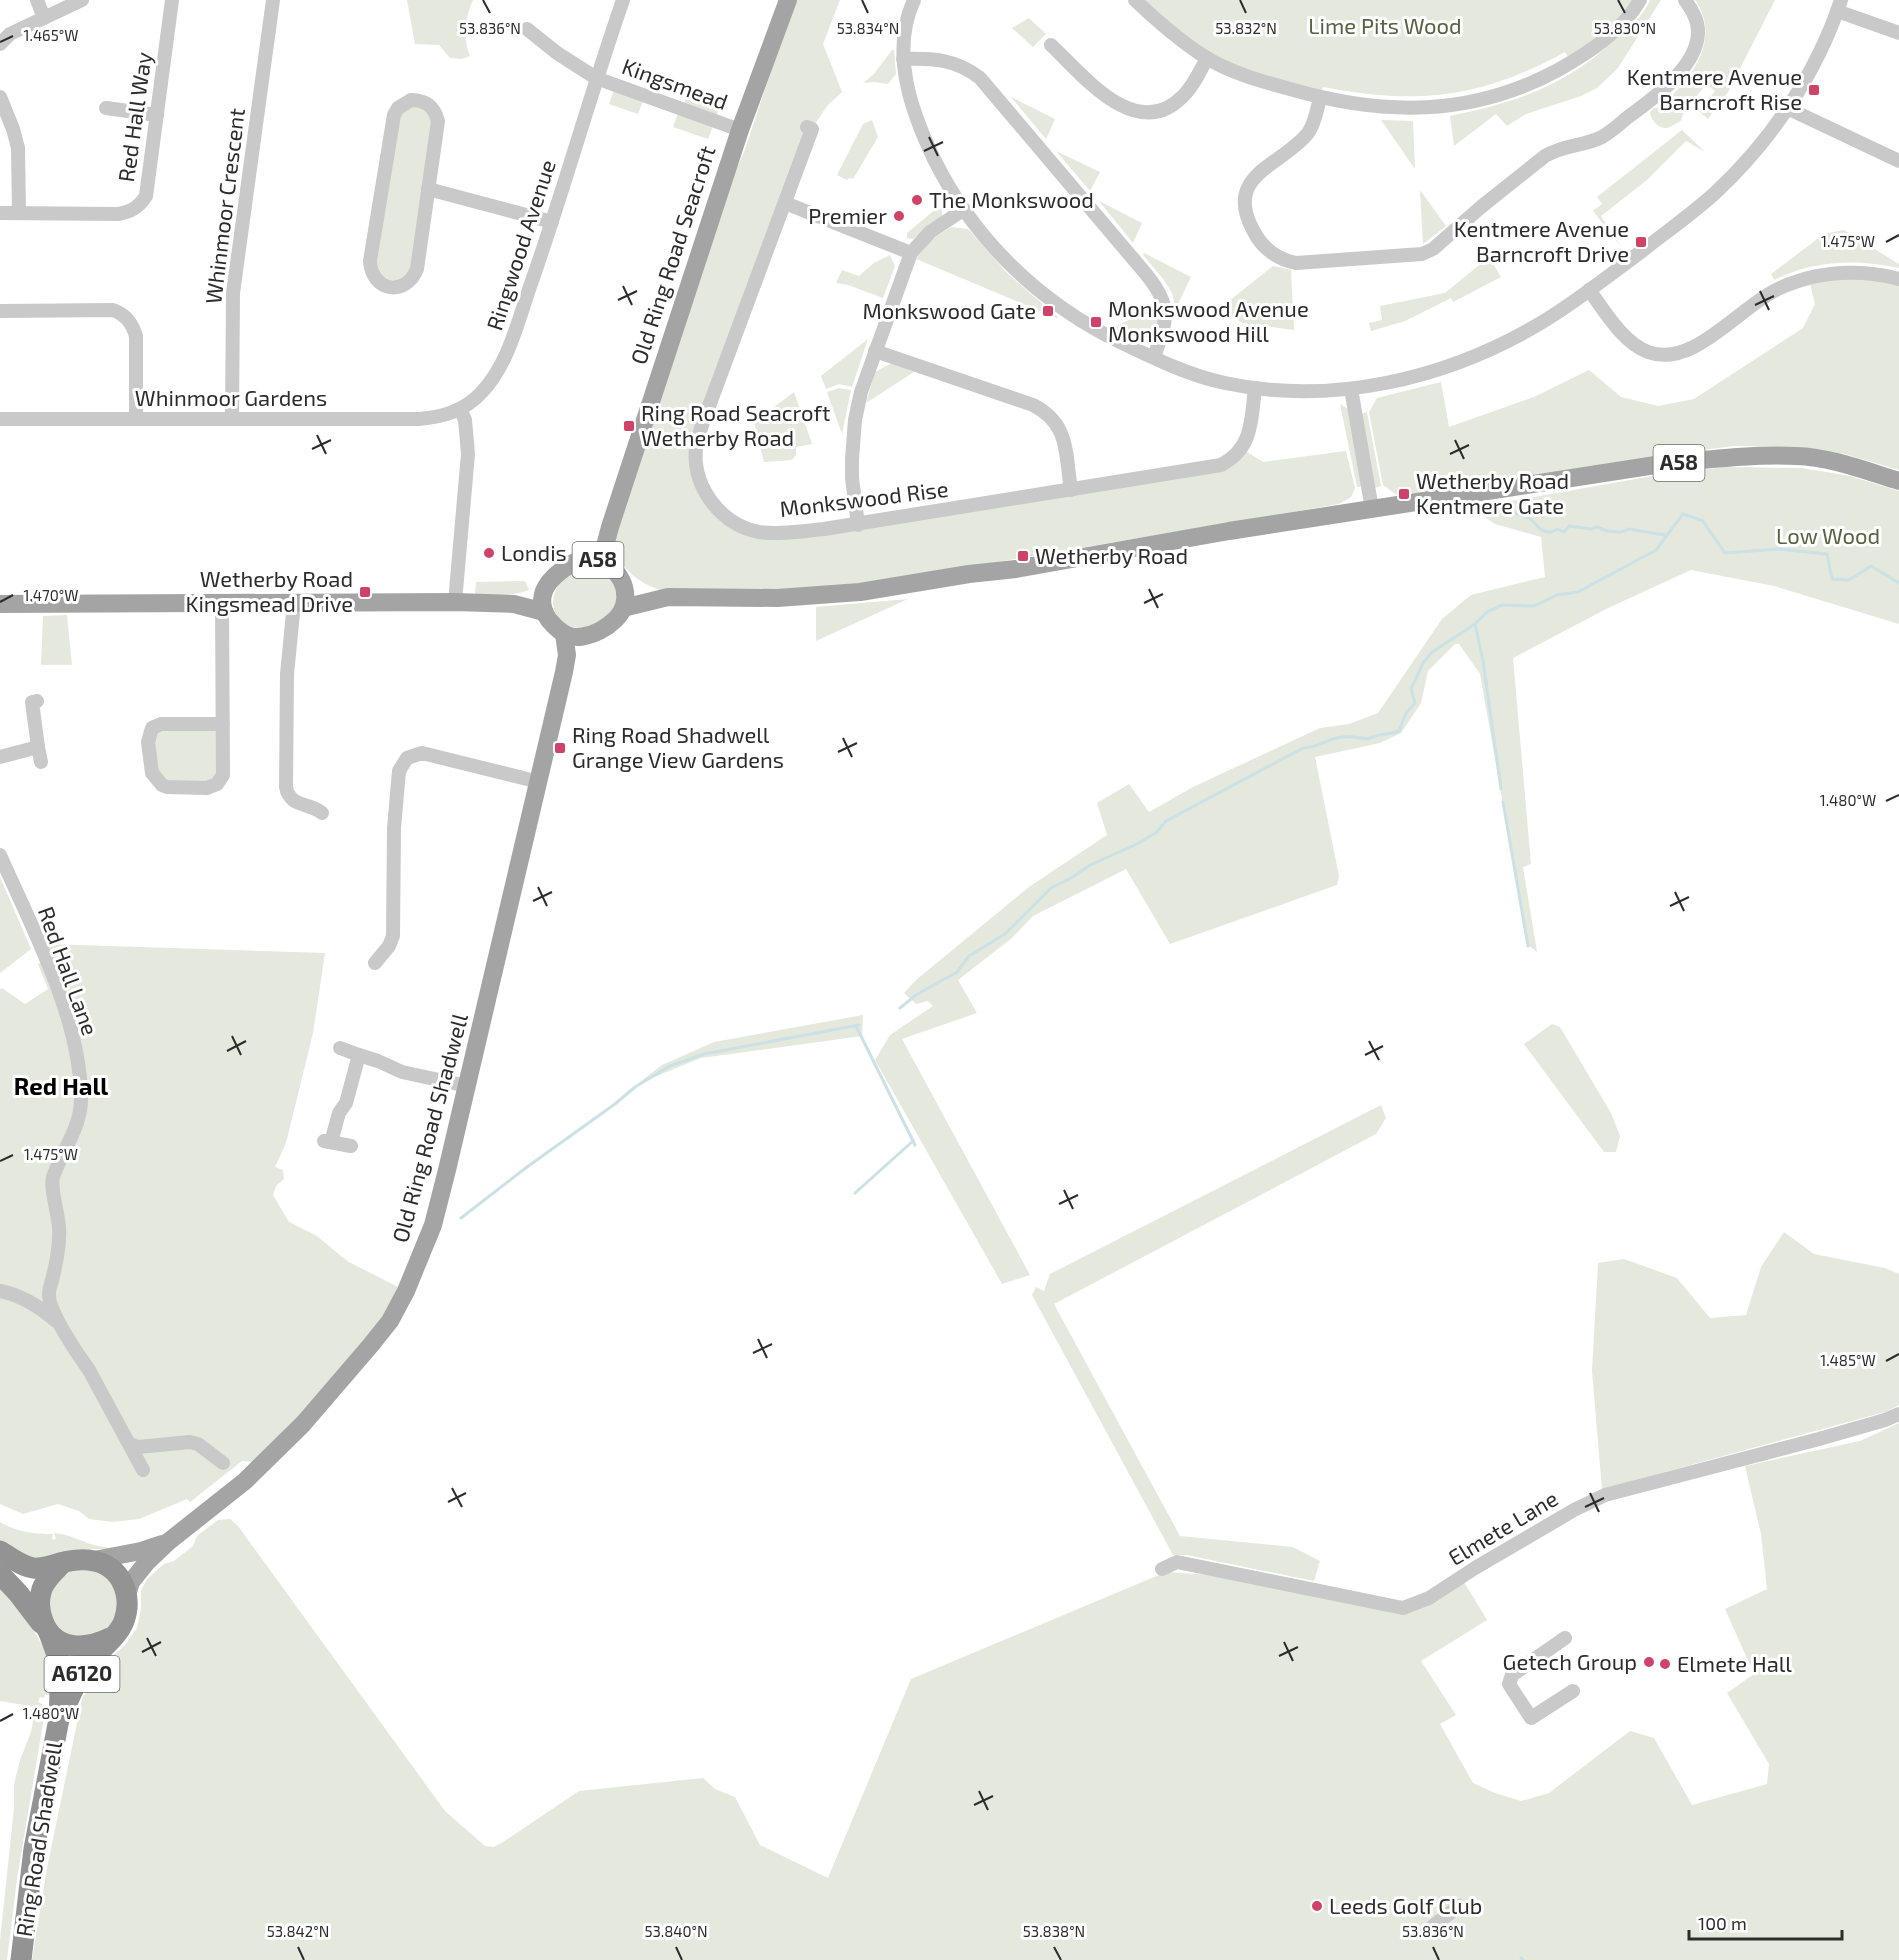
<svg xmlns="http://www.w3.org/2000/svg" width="1899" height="1960" viewBox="0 0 1899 1960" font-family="'Exo 2',sans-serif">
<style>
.green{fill:#e5e8dc}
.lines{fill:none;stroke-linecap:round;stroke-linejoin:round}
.stream{stroke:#cae1e6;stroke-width:3}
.minor{stroke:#c9c9c9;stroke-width:14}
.major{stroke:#a4a4a4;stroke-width:18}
.highway{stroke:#939393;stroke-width:21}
.ticks{fill:none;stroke:#2c2c2c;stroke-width:2}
.poi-dot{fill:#cf4368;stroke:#fff;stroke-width:2}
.labels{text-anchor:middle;stroke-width:6;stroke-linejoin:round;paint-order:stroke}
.shield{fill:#fff;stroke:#6b6b6b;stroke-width:1.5}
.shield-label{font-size:21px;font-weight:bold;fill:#2c2c2c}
.park-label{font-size:22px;fill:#566240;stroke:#fff}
.poi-label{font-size:22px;fill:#2c2c2c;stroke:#fff;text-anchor:start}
.street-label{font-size:22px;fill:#2c2c2c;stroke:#fff}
.neighbourhood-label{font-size:24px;font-weight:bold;fill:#000;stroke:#fff}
.ticks-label{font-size:15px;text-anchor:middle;fill:#2c2c2c;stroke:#fff;stroke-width:6;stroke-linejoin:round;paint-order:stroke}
</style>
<rect width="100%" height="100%" fill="#fff"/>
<!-- green -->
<g class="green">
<path d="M407,0H473C465,17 463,39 470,56L462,59L450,58L439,45L415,44Z"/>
<path d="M797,0H840L823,44L842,92L827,106L812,129L696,447L714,506L761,532L1207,468L1242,449L1263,462L1346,451L1355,488L1351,497L1339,504L862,585L812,588L668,592C641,586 619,570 614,541L727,190L744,152L789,18Z"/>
<path d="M1143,0H1640L1571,62L1565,52C1480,99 1418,105 1323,87L1322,91C1279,80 1232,71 1196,45C1177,32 1160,15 1143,0Z"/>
<path d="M1650,0H1661L1618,68L1597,88L1581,96L1526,114L1507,126L1496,114L1454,146L1450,116C1518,102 1565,86 1617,38C1630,27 1643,16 1650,0Z"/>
<path d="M1695,0H1775L1728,92L1708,119L1700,112L1715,91L1706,84L1683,114L1681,121C1677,123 1671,127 1667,128C1658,129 1650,119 1650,112L1654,108H1658C1690,82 1723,40 1695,0Z"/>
<polygon points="1029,18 1046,34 1033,47 1012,28"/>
<polygon points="892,50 894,50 896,74 888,84 874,82 863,83 874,74"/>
<polygon points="614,90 643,101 638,114 609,104"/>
<polygon points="689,90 721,102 717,115 684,103"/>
<polygon points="1011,97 1055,119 1046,139"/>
<path d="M409,105L425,106L432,120L412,267L401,281C386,281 380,277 377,262L399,117Z"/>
<polygon points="678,113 713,126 708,139 673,127"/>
<polygon points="872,120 878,137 853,179 849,178 847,180 837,175 863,124"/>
<polygon points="1381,120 1413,121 1415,169"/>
<polygon points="1682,130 1705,152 1686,141 1647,180 1601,216 1622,248 1593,211 1602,204 1597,197"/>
<polygon points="1056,151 1100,172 1090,191"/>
<polygon points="1420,190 1446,226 1423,244"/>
<polygon points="1099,201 1142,223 1133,243"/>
<polygon points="937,208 942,210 942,216 913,239 907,238 907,233"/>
<polygon points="951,227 968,229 1008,274 1058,317 1057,318 916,259 931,240"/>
<path d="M1844,230L1899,264V268C1855,259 1815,260 1774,280L1771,274L1824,234Z"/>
<polygon points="1144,253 1191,277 1176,308 1172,293 1164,280 1143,255"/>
<polygon points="890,255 895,266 883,298 848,285 836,283 842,270 859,276 874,263"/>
<polygon points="1489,257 1501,277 1453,302 1451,298 1405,321 1371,331 1369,323 1382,320 1380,306 1445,293"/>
<polygon points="1273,266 1291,270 1294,330 1243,323 1224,313 1229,301"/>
<polygon points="1846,277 1899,284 1899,470 1845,454 1789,447 1734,446 1671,454 1413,496 1412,492 1397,495 1383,485 1369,412 1377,398 1441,382 1449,427 1534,397 1589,370 1621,397 1658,406 1694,399 1803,328 1815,304 1810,283"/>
<polygon points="1157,306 1158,321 1155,335 1139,339 1115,327"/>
<polygon points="868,339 852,387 839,384 826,389 821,376"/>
<polygon points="892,363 914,372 866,403 875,372"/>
<polygon points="839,388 851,390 842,434 827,392"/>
<polygon points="794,392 812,444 796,447 796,455 792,460 764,462 754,422"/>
<polygon points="1340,404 1348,409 1363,486 1357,487"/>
<polygon points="1367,412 1381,486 1375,488 1361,414"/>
<polygon points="1726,467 1802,468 1850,476 1899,491 1899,624 1774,586 1691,570 1606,609 1513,658 1531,864 1523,867 1537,952 1528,945 1480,674 1459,644 1455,644 1428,671 1421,703 1401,733 1380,743 1315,757 1339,876 1337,885 1170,944 1126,869 1033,916 1012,938 958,980 977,1013 902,1039 1030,1275 1002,1284 875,1060 890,1035 933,1006 928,1001 916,1004 904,993 916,980 1029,887 1107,835 1097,803 1129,784 1149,812 1193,787 1320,728 1349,724 1378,713 1442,619 1471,595 1545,577 1541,537 1495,524 1472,508 1664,474"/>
<path d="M586,566L611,573C613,581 619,593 617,601C616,607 610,611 606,616C573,646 539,612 559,585C565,576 577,571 586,566Z"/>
<path d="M525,581L529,590C512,597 493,594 475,594L476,582Z"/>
<polygon points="908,599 816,641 816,607"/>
<polygon points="67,615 72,665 41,665 43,616"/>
<polygon points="161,730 214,730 217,732 218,773 212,782 167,783 159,777 152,738"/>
<polygon points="0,877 31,949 0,973"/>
<polygon points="47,944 325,953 313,1033 286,1143 275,1167 283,1170 284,1179 276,1186 273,1195 289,1222 317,1236 347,1261 398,1287 381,1320 275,1448 254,1462 242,1461 190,1502 187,1499 139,1519 113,1522 89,1519 79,1511 58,1504 23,1514 0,1504 0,989 2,988 25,1004 48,989 38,964 53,958"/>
<polygon points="863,1015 862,1036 701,1058 637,1084 662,1065 714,1042"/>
<polygon points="1552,1024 1560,1027 1611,1113 1620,1136 1616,1152 1604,1152 1524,1044"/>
<polygon points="1381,1105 1386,1118 1376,1134 1054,1304 1180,1536 1293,1547 1320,1561 1314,1581 1186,1555 1173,1555 1032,1295 1036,1287 1044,1291 1050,1274"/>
<polygon points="1784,1232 1814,1254 1885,1268 1899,1274 1899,1405 1885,1412 1602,1489 1592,1371 1598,1263 1624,1259 1677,1278 1710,1318 1746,1315 1761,1267"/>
<polygon points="1899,1423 1899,1960 32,1960 47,1868 82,1699 94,1678 107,1661 125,1645 137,1628 141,1608 141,1590 147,1579 164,1564 174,1561 193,1546 197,1536 218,1520 230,1519 238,1526 445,1811 485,1846 494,1847 503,1842 579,1791 703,1778 715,1789 735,1797 760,1845 828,1878 911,1679 1166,1572 1240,1577 1403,1608 1461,1577 1487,1620 1421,1661 1456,1715 1440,1724 1473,1783 1495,1793 1521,1801 1549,1793 1630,1731 1654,1738 1692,1805 1767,1784 1769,1764 1727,1693 1754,1674 1725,1609 1767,1589 1761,1534 1745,1466 1860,1441"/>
<path d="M196,1513L169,1534L153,1541L127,1549H77L39,1561L25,1558L0,1544V1522C17,1532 33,1534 53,1534L52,1540L56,1539L54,1533C69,1534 80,1541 94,1545C133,1556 165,1535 196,1513Z"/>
<polygon points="73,1564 112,1577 121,1608 106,1635 65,1639 42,1604 43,1593"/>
<path d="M0,1584C18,1608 40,1634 50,1664C53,1674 53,1685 53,1696L45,1694L44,1698L40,1697L38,1702L44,1705L45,1711L17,1879L7,1960H0V1940L14,1808V1785L20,1760L31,1732L36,1707L0,1701Z"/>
</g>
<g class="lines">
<!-- stream -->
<g class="stream">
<path d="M1502,502C1507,515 1519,512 1530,519C1536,522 1537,529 1544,531C1550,533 1553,532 1558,529L1564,532L1569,526L1591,529L1597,527L1607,531L1621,532L1629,529L1665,535"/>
<polyline points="1475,624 1483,661 1501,789"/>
<polyline points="1503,802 1528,946"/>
<path d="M900,1008L916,995L957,972L969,956L1005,934L1051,888L1071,878L1090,865L1137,844L1157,832L1166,821L1303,748C1319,747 1329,738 1342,737C1351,736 1360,738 1368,739C1377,733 1389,735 1399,731L1406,713L1415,703L1411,689L1423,663L1432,652L1475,624L1487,612L1502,605L1534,606L1557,595L1578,592L1656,550L1683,514L1703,521L1725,553L1779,549L1827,554L1832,579L1849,580L1871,566L1899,583"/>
<polyline points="856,1026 915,1145"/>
<polyline points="855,1193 913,1141"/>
<polyline points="461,1218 527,1167 615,1104 635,1087 670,1066 704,1054 859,1025"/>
<polyline points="1521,1958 1523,1960"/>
</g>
<!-- minor -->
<g class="minor">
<polyline points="37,0 44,18"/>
<path d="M914,0C890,52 911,111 934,159C974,240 1040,303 1120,342C1153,358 1190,376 1225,383C1331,406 1446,379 1539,324C1575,303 1608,276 1642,251C1666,232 1692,214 1715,193C1771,141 1817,73 1841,0"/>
<path d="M1135,0C1157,21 1180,41 1205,57C1231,73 1261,81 1290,89C1383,116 1471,117 1558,70C1588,53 1623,31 1640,0"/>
<polyline points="1837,11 1899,33"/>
<polyline points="527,29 557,53 596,78 740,130"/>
<polyline points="0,44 10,34 82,0"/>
<path d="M1051,45C1083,75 1136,143 1182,97C1193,87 1200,71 1207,58"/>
<path d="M903,59C932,58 956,59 980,78L1146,274C1173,307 1167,320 1154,357"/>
<polyline points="0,97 13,129 18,148 19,213"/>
<path d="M1320,98C1317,109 1315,124 1308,133C1282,166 1223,174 1253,230C1262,248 1277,259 1296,263L1422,254L1433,249L1481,207L1545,156C1565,144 1585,146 1602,137C1611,132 1620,124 1628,117C1653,99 1696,68 1698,34C1699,21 1692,10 1685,0"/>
<path d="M411,100C426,100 434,106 438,121L417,269C406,297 372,292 370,261L394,115L398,108Z"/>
<polyline points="106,108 157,115"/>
<polyline points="1787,108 1899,161"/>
<path d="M807,127L812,129L702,425C700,433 697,440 696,448C692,487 721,525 759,532C780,535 803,531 824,529L1221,465C1253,448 1251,421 1255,388"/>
<polyline points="428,189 552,222"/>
<polyline points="785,203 911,253"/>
<path d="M0,213L118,214C131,212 139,207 146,196L172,0"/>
<path d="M1589,290C1605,311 1622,342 1648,352C1693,369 1739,307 1778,289C1817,271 1859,269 1899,279"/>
<path d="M0,311L113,310C126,315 132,323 136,336V419"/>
<path d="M875,351L1033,405C1070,424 1065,453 1071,490"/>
<polyline points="1351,389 1372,509"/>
<polyline points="232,418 233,293 273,0"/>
<path d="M0,419H419C443,417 464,411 481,393C510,363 519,316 533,278C565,186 591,92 623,0"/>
<polyline points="858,525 852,478 852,459 855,420 861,392 911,253 930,232 963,210"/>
<polyline points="455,602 468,454 465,420 460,409"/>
<polyline points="222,603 223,775 217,784 207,788 167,787 162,785 152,773 148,742 152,728 161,724 223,724"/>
<path d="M294,603L287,674L286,787C290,808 309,802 322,813"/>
<polyline points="38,747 41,762"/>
<polyline points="0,757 38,747 32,702 37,701"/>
<path d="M0,855C32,928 82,1020 81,1101C80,1129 62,1151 53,1177C50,1188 58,1214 59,1227C60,1243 57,1260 53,1276C52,1282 49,1288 49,1294C48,1311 78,1355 89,1370L143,1470"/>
<polyline points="375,963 389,946 393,936 394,828 399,771 407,758 422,753 539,782"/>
<polyline points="340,1048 359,1055"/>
<polyline points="324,1141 351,1146"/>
<polyline points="331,1142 339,1113 346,1103 359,1055 378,1061 402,1072 467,1086"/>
<path d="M0,1291C21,1295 40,1307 56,1321"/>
<polyline points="130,1444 138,1447 190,1442 198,1444 223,1463"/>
<polyline points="1162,1569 1177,1562 1403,1608 1429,1598 1475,1568 1574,1510 1605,1495 1819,1439 1885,1420 1899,1414"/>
<polyline points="1565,1638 1512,1675 1509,1684 1531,1718 1573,1691"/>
<polyline points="1433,1926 1459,1906"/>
</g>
<!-- major -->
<g class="major">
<path d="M583,558C609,558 631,580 624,606C618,625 585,643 567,635C560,632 554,626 549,620C528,591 559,569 583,558Z"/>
<polyline points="609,566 605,546 610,527 740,130 788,0"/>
<polyline points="0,604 455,602 514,604 544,612"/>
<path d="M623,608L668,597L777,598L860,592L969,574L1016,569L1229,531L1662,464C1706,460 1751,454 1796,456C1831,457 1866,471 1899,481"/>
<polyline points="94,1560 141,1551 162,1544"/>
<polyline points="127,1595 131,1582 147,1562 168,1542 245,1481 303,1424 370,1346 390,1321 406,1291 433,1225 447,1170 564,672 567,655 564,634"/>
</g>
<!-- highway -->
<g class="highway">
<path d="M0,1551C10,1557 21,1566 33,1568C42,1569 51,1566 60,1563C83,1557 108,1558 121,1580C128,1593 129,1607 124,1621C117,1639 97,1651 86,1667C77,1679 71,1694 65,1708"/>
<path d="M62,1563C55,1572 46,1578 42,1589C38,1600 39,1611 43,1621C54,1651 86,1650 110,1638"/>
<polyline points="0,1574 18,1593 41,1623"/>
<polyline points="21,1960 34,1849 59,1719 61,1666 49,1633"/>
</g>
</g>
<!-- ticks -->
<path class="ticks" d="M483,0L490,13M862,0L868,13M1240,0L1246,13M1618,0L1625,13M0,42L13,36M929,137L938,156M924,151L943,142M1886,242L1899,235M623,286L632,305M1760,291L1769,310M618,300L637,291M1755,305L1774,296M317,435L326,454M1455,440L1464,459M312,449L331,440M1450,454L1469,445M1149,589L1158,608M0,602L13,595M1144,603L1163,594M843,738L852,757M838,752L857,743M1886,801L1899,795M538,887L547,906M1675,892L1684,911M533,901L552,892M1670,906L1689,897M232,1036L241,1055M1369,1041L1379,1060M227,1051L246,1041M1365,1055L1383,1046M0,1161L13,1155M1064,1190L1073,1209M1059,1204L1078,1195M758,1339L767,1358M753,1353L772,1344M1886,1361L1899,1354M452,1488L462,1507M1590,1493L1599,1512M448,1502L466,1493M1585,1507L1604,1498M147,1638L156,1656M1284,1642L1293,1661M142,1652L161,1642M1279,1656L1298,1647M0,1721L13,1714M979,1791L988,1810M974,1805L993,1796M298,1947L304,1960M676,1947L682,1960M1054,1947L1061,1960M1433,1947L1439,1960"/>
<!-- markers -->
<g class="poi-dot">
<rect x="1808" y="84" width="12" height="12" rx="3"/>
<circle cx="917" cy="200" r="6"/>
<circle cx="899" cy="216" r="6"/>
<rect x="1635" y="236" width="12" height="12" rx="3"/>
<rect x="1042" y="305" width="12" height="12" rx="3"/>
<rect x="1090" y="316" width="12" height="12" rx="3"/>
<rect x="623" y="420" width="12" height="12" rx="3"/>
<rect x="1398" y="488" width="12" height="12" rx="3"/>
<circle cx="489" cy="553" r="6"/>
<rect x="1017" y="550" width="12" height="12" rx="3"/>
<rect x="359" y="586" width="12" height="12" rx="3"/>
<rect x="554" y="742" width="12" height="12" rx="3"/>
<circle cx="1649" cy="1662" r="6"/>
<circle cx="1665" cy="1664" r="6"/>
<circle cx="1317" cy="1906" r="6"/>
</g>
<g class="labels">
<!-- shield labels -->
<g class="shield">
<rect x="1653.5" y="445" width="51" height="36" rx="4.5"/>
<rect x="572.5" y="542" width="51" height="36" rx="4.5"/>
<rect x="44.5" y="1656" width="75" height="36" rx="4.5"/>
</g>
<g class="shield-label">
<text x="1679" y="470">A58</text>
<text x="598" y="567">A58</text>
<text x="82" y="1681">A6120</text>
</g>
<!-- park labels -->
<g class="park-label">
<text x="1385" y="34">Lime Pits Wood</text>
<text x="1828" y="544">Low Wood</text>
</g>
<!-- poi labels -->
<g class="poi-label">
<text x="1802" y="85" text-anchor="end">Kentmere Avenue<tspan x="1802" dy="25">Barncroft Rise</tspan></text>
<text x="929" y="208">The Monkswood</text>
<text x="887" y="224" text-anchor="end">Premier</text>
<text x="1629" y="237" text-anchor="end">Kentmere Avenue<tspan x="1629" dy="25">Barncroft Drive</tspan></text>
<text x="1108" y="317">Monkswood Avenue<tspan x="1108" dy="25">Monkswood Hill</tspan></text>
<text x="1036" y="319" text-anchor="end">Monkswood Gate</text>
<text x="641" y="421">Ring Road Seacroft<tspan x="641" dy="25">Wetherby Road</tspan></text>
<text x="1416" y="489">Wetherby Road<tspan x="1416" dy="25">Kentmere Gate</tspan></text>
<text x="501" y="561">Londis</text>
<text x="1035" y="564">Wetherby Road</text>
<text x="353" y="587" text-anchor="end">Wetherby Road<tspan x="353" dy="25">Kingsmead Drive</tspan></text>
<text x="572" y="743">Ring Road Shadwell<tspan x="572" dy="25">Grange View Gardens</tspan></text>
<text x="1637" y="1670" text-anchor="end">Getech Group</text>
<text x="1677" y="1672">Elmete Hall</text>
<text x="1329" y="1914">Leeds Golf Club</text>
</g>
<!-- street labels -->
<g class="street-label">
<text transform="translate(675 84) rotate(20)" y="8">Kingsmead</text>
<text transform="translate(135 117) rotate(-82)" y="8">Red Hall Way</text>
<text transform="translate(225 206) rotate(-83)" y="8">Whinmoor Crescent</text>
<text transform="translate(521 245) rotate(-72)" y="8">Ringwood Avenue</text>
<text transform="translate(673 255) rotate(-72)" y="8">Old Ring Road Seacroft</text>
<text x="231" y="406">Whinmoor Gardens</text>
<text transform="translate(864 499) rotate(-7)" y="8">Monkswood Rise</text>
<text transform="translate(68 971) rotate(70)" y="8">Red Hall Lane</text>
<text transform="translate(430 1128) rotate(-75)" y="8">Old Ring Road Shadwell</text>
<text transform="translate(1503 1528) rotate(-31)" y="8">Elmete Lane</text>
<text transform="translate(39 1839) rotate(-81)" y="8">Ring Road Shadwell</text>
</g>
<!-- neighbourhood labels -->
<g class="neighbourhood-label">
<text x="61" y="1095">Red Hall</text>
</g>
</g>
<g class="ticks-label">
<text x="490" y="34">53.836°N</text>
<text x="868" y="34">53.834°N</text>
<text x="1246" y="34">53.832°N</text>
<text x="1625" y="34">53.830°N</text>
<text x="51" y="41">1.465°W</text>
<text x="1848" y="247">1.475°W</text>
<text x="51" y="601">1.470°W</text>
<text x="1848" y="806">1.480°W</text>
<text x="51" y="1160">1.475°W</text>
<text x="1848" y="1366">1.485°W</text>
<text x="51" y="1719">1.480°W</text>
<text x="298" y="1937">53.842°N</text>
<text x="676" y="1937">53.840°N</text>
<text x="1054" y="1937">53.838°N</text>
<text x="1433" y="1937">53.836°N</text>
</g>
<!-- scale -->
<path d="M1689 1930v9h153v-9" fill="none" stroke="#2c2c2c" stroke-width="3"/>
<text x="1698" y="1930" font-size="18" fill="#2c2c2c" stroke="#ffffff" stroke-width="4.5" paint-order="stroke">100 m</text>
</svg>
